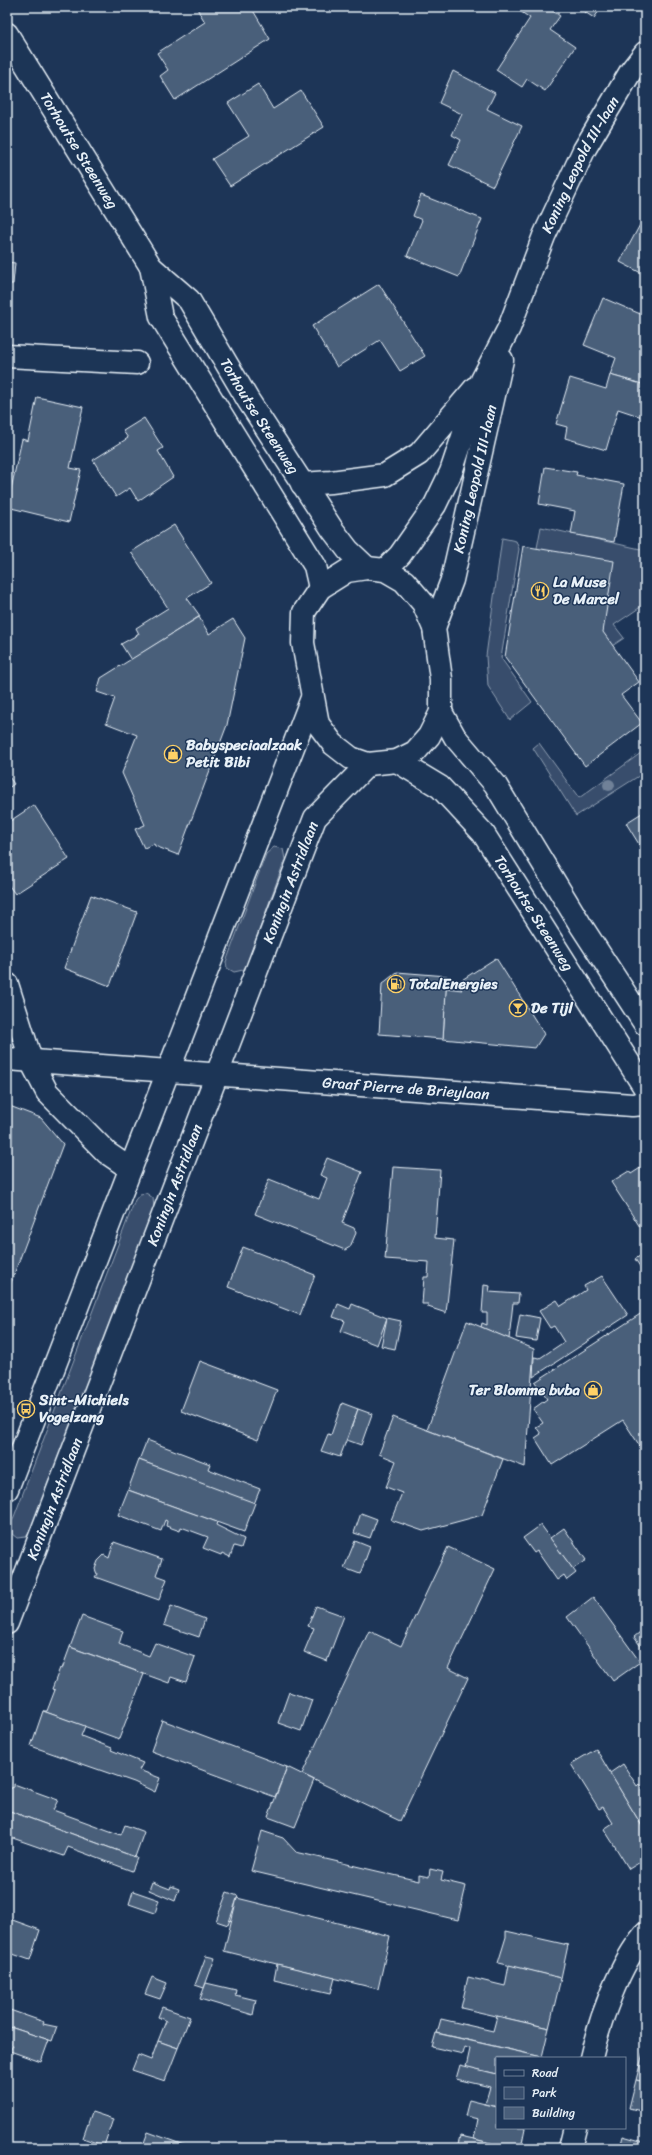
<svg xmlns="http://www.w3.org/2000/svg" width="652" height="2155" viewBox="0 0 652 2155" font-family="Sriracha,sans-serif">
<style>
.green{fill:#374d6c;stroke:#909fb2}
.building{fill:#495e7a;stroke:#e8f1f8}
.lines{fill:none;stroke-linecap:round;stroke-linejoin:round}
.minor-casing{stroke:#e8f1f8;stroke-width:25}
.tertiary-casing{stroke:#e8f1f8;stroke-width:25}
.secondary-casing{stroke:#e8f1f8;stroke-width:25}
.primary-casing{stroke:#e8f1f8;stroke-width:25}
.minor{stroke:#1d3557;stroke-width:22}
.tertiary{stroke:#1d3557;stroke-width:22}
.secondary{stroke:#1d3557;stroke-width:22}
.primary{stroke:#1d3557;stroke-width:22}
.tree{fill:#708198}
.labels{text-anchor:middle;stroke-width:3;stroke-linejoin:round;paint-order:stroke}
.street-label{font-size:15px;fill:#e8f1f8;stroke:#1d3557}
.poi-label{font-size:15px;font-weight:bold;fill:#e8f1f8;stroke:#1d3557;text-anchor:start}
</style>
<rect width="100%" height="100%" fill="#1d3557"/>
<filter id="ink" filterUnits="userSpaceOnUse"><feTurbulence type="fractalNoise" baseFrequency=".025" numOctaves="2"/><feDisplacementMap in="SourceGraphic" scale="8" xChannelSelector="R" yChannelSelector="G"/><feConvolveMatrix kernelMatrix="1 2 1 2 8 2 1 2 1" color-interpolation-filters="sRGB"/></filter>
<g filter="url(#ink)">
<!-- green -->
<g class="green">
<polygon points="541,527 645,550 645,604 614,625 624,638 612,646 537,548"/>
<polygon points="502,538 516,541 519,549 501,658 532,702 510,720 488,686 486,656"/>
<polygon points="539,743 579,798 645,750 645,772 576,816 533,748"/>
<polygon points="274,847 283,849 285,859 247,964 243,970 234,972 227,968 226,962 266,854"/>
<polygon points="146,1193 153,1198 154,1208 32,1529 26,1537 17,1538 12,1534 12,1522 135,1200 140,1194"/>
</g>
<!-- building -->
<g class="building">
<polygon points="196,7 251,7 270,39 175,100 160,76 168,70 157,53 205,22"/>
<polygon points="514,7 547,7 560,16 550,30 575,47 545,91 527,79 522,87 496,70 530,18"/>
<polygon points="577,7 602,7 594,18"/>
<polygon points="453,71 495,93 487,109 522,126 493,186 449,165 461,140 452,135 462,114 439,103"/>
<polygon points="258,84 273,109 301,91 324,127 230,186 212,159 249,136 228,103"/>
<polygon points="421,195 482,219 459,277 407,256 422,220 413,216"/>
<polygon points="642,221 645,223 645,275 620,262"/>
<polygon points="7,262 15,263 13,284 7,284"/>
<polygon points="379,284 425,356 400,371 380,340 337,367 312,326"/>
<polygon points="603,298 645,316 645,350 641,359 645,361 645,385 610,375 616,358 584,345"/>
<polygon points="610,375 645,385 645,418 618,409 606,450 565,438 567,427 556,424 570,378 606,389"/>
<polygon points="37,397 83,407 70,468 81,470 69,522 7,507 22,439 28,441"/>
<polygon points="144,418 163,448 158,451 173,477 138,501 130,488 116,497 93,460 128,438 123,431"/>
<polygon points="545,467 577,472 576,475 624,484 614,542 571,534 575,511 539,504"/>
<polygon points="174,525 211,583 187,598 200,616 131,660 121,644 139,634 136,628 168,608 131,552"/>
<polygon points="523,546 614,561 603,632 639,682 621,695 642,723 585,766 505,657"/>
<polygon points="199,617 209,634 233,619 245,638 227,725 178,855 155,846 154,844 144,848 135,829 145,825 122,773 137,735 106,723 115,698 97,692 101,678"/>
<polygon points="7,774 14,784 7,789"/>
<polygon points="34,805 69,859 15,894 7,883 7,823"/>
<polygon points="645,811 645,854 626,823"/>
<polygon points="91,895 137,912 110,986 64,968"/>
<polygon points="496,958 544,1034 535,1048 443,1039 446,988 462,990 457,983"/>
<polygon points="397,972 447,976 443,1039 379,1034 382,984"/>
<polygon points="7,1105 41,1118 63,1144 7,1293"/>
<polygon points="327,1158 362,1172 342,1223 354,1228 356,1233 350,1247 345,1250 255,1214 269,1179 319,1199 327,1178 320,1175"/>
<polygon points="645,1165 645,1225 640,1227 611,1182 629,1171 631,1174"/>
<polygon points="393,1167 440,1170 435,1238 454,1240 446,1313 428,1307 428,1304 422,1304 424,1277 428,1277 429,1262 385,1259"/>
<polygon points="243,1247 315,1275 300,1315 228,1287"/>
<polygon points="645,1253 645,1274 635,1259"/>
<polygon points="602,1276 628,1315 533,1377 534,1357 540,1358 564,1342 554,1326 550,1328 539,1311 557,1300 561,1306 586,1290 584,1286"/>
<polygon points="484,1285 490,1286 489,1292 519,1294 518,1303 513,1303 509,1339 481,1327 482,1323 487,1325 487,1313 482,1313"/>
<polygon points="338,1304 350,1309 352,1304 387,1318 377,1345 341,1331 345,1321 333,1317"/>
<polygon points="645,1311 645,1454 623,1420 552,1465 535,1438 541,1434 536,1427 543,1423 533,1409 547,1399 535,1382"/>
<polygon points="520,1314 540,1318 536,1341 516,1338"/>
<polygon points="387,1318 401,1321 395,1349 381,1346"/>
<polygon points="467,1321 534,1349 525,1467 427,1430"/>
<polygon points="200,1361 277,1390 258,1440 181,1411"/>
<polygon points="342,1403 358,1409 340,1457 321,1451 328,1434 331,1435"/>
<polygon points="358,1409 372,1414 361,1445 347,1440"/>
<polygon points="393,1417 503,1459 482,1515 423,1531 391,1520 402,1493 386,1487 396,1461 379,1454"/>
<polygon points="147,1440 210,1464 208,1469 260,1489 254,1504 139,1460"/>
<polygon points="139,1460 255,1503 244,1532 128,1490"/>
<polygon points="128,1490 217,1522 216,1525 244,1539 241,1548 234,1546 230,1557 222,1553 221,1555 203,1548 208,1537 181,1527 180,1531 166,1526 167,1521 165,1520 161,1531 118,1515"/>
<polygon points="361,1513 377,1519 370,1538 354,1533"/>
<polygon points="541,1525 576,1573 567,1580 564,1575 557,1580 537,1551 534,1553 523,1538"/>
<polygon points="564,1528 586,1560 573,1569 550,1538"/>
<polygon points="355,1541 370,1547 360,1574 344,1568"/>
<polygon points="114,1542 162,1559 156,1575 167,1579 159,1600 95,1577 97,1574 95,1569 98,1561 104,1555 109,1558"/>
<polygon points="448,1547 495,1569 448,1668 468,1678 400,1821 302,1774 369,1631 401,1646"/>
<polygon points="593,1597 640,1662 613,1681 567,1617"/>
<polygon points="171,1606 205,1619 199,1637 164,1625"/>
<polygon points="316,1606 344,1616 327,1661 304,1652 314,1628 308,1626"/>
<polygon points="82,1616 123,1631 119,1644 149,1656 155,1643 195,1657 186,1682 171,1677 169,1683 70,1647"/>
<polygon points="645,1628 645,1652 634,1637"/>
<polygon points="70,1647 144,1674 119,1739 43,1711 47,1711 55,1690 52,1689 60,1668 62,1669"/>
<polygon points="289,1692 312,1700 301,1731 278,1723"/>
<polygon points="43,1711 85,1726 81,1736 112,1748 111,1750 143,1763 139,1770 160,1778 155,1792 134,1782 31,1746"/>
<polygon points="162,1720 287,1767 275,1797 151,1751"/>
<polygon points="596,1749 645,1831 645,1859 629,1869 604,1829 613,1823 603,1807 599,1809 571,1764"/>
<polygon points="623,1764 637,1786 639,1784 645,1793 645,1831 610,1773"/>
<polygon points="287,1767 314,1780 295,1827 268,1817"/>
<polygon points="14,1784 58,1800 53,1810 121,1835 125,1825 144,1832 135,1857 7,1810 7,1794 9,1789 14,1787"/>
<polygon points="7,1810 135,1857 137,1858 132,1871 68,1847 64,1856 7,1836"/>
<polygon points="262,1831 283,1838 296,1852 419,1881 419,1875 429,1877 430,1869 443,1872 441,1880 466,1886 458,1920 251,1871"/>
<polygon points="152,1882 170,1889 171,1886 179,1889 175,1901 149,1890"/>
<polygon points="133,1891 159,1900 155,1913 129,1904"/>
<polygon points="227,1892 238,1896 228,1925 216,1921"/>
<polygon points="237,1898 390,1936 378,1989 224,1951"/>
<polygon points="7,1918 40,1930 30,1960 7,1952"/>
<polygon points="506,1931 568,1945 561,1978 498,1963 506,1937"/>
<polygon points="206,1956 215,1958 204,1988 195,1985"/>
<polygon points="277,1964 335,1978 331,1993 274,1980"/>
<polygon points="509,1965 561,1978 549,2028 461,2008 468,1977 505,1986"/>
<polygon points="152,1977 167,1983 160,1999 145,1994"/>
<polygon points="206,1983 236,1990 235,1995 256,2000 253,2015 200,1999"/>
<polygon points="162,2007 190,2017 178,2048 158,2041 166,2021 158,2017"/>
<polygon points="7,2009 44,2022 43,2024 57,2027 52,2041 7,2026"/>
<polygon points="497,2016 549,2028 542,2057 437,2033 441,2019 493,2031"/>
<polygon points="7,2026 49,2040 41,2062 10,2051 13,2045 7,2043"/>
<polygon points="436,2033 542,2057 542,2058 497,2058 497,2074 466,2067 470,2049 465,2047 463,2054 432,2047"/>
<polygon points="158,2041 178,2048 165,2081 132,2070 138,2055 151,2060"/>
<polygon points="643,2053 645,2054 645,2082 636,2080"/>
<polygon points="460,2065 497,2074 497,2107 485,2104 490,2087 456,2079"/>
<polygon points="636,2080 645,2082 645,2112 629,2108"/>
<polygon points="469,2100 497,2107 497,2128 525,2128 521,2148 510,2148 474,2139 478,2119 465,2116"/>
<polygon points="92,2112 113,2119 104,2146 83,2138"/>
<polygon points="148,2132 192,2148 142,2148"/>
<polygon points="460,2136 474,2139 510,2148 457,2148"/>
<polygon points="623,2136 644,2142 645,2138 645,2148 620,2148"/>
</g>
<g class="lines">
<defs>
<g id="minor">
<polyline points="7,356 137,363"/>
<polyline points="7,984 32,1063 47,1092 107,1153 129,1168"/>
<path id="s1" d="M7,1059L632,1105L645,1104"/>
<path d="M591,2058C600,2019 619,1965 645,1934"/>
<polyline points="570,2148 575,2128"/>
</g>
<g id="tertiary">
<polyline points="302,484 331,482 385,475 419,454 475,388"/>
<path id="s2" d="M385,570L400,555L435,505L451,472L482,380L509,328L544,236L584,150L631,71L645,53"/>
<path id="s3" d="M434,628L452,580L502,360"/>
<polyline points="7,1489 312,698"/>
<path id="s4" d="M7,1623L315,818L368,764"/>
</g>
<g id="secondary">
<polyline points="441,712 455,737 495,784 580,924 645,1024"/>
<path id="s5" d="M397,761L440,787L483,833L645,1088"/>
</g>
<g id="primary">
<path id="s6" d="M7,34L151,267L189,300L248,400L332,529L348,550L367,568"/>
<polyline points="151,267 161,317 315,566 320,588"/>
<polygon points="367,568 385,570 404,581 423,603 434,628 441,679 441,712 429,736 415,752 397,761 368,764 351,758 333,744 318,724 303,643 304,612 320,588 347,571"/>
</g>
</defs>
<!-- minor casing -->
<use href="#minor" class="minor-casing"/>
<!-- tertiary casing -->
<use href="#tertiary" class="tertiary-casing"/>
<!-- secondary casing -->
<use href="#secondary" class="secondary-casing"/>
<!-- primary casing -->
<use href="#primary" class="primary-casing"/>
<!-- minor -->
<use href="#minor" class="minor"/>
<!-- tertiary -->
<use href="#tertiary" class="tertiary"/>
<!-- secondary -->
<use href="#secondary" class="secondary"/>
<!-- primary -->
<use href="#primary" class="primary"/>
</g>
<!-- trees -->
<circle class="tree" cx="609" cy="785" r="6"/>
</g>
<!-- icons -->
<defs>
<symbol id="restaurant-ring" viewBox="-11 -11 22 22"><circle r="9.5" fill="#1d3557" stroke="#ffd166" stroke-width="1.5"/><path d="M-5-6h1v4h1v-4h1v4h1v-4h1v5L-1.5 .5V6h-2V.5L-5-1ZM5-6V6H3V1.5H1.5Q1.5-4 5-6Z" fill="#ffd166"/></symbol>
<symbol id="shop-ring" viewBox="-11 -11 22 22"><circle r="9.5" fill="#1d3557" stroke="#ffd166" stroke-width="1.5"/><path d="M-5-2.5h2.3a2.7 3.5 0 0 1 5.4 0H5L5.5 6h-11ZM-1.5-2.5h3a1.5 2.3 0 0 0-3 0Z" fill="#ffd166"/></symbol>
<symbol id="fuel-ring" viewBox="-11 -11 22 22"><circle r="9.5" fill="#1d3557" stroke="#ffd166" stroke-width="1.5"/><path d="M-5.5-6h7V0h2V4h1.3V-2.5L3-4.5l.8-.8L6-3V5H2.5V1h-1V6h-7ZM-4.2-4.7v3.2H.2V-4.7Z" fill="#ffd166"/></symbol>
<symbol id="bar-ring" viewBox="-11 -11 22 22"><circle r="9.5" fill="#1d3557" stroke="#ffd166" stroke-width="1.5"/><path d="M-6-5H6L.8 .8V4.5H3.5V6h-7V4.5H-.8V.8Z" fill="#ffd166"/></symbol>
<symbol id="bus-ring" viewBox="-11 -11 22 22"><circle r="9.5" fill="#1d3557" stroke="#ffd166" stroke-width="1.5"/><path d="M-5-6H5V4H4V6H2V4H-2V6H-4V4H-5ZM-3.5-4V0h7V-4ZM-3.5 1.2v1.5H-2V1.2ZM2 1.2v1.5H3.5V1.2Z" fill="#ffd166"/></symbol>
</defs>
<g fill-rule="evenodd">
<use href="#restaurant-ring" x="530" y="581" width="20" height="20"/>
<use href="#shop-ring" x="163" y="744" width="20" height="20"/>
<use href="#fuel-ring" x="386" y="974" width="20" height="20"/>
<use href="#bar-ring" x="508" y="998" width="20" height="20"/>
<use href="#shop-ring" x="583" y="1380" width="20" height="20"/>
<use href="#bus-ring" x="16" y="1399" width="20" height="20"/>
</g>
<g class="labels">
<!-- street labels -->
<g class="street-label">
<text dy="5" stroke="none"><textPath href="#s6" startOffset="137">Torhoutse Steenweg</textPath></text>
<text dy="5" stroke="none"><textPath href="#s2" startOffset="453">Koning Leopold III-laan</textPath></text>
<text dy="5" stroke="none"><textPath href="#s6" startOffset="460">Torhoutse Steenweg</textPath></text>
<text dy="5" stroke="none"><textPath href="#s3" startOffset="155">Koning Leopold III-laan</textPath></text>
<text dy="5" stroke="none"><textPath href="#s4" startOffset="793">Koningin Astridlaan</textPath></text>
<text dy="5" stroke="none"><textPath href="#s5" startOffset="208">Torhoutse Steenweg</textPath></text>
<text dy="5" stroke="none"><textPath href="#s1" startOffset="400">Graaf Pierre de Brieylaan</textPath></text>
<text dy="5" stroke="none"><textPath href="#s4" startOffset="469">Koningin Astridlaan</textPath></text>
<text dy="5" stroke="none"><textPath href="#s4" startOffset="133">Koningin Astridlaan</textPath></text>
</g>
<!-- poi labels -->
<g class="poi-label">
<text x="553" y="587">La Muse<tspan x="553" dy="17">De Marcel</tspan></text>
<text x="186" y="750">Babyspeciaalzaak<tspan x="186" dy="17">Petit Bibi</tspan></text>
<text x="409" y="989">TotalEnergies</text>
<text x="531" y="1013">De Tijl</text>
<text x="580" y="1395" text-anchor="end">Ter Blomme bvba</text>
<text x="39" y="1405">Sint-Michiels<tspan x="39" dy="17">Vogelzang</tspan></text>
</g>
</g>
<!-- margin -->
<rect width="652" height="2155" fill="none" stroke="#1d3557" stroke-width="24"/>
<rect x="12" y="12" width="628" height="2131" fill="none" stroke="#e8f1f8" stroke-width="1.5" filter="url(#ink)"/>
<!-- legend -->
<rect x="496" y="2057" width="130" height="72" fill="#1d3557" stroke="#6e8097"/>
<rect x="504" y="2070" width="20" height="6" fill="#1d3557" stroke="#6e8097"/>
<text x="532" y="2077" font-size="12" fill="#e8f1f8">Road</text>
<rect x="504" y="2087" width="20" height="12" fill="#374d6c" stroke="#6e8097"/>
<text x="532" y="2097" font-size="12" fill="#e8f1f8">Park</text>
<rect x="504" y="2107" width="20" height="12" fill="#495e7a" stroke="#6e8097"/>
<text x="532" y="2117" font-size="12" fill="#e8f1f8">Building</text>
</svg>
